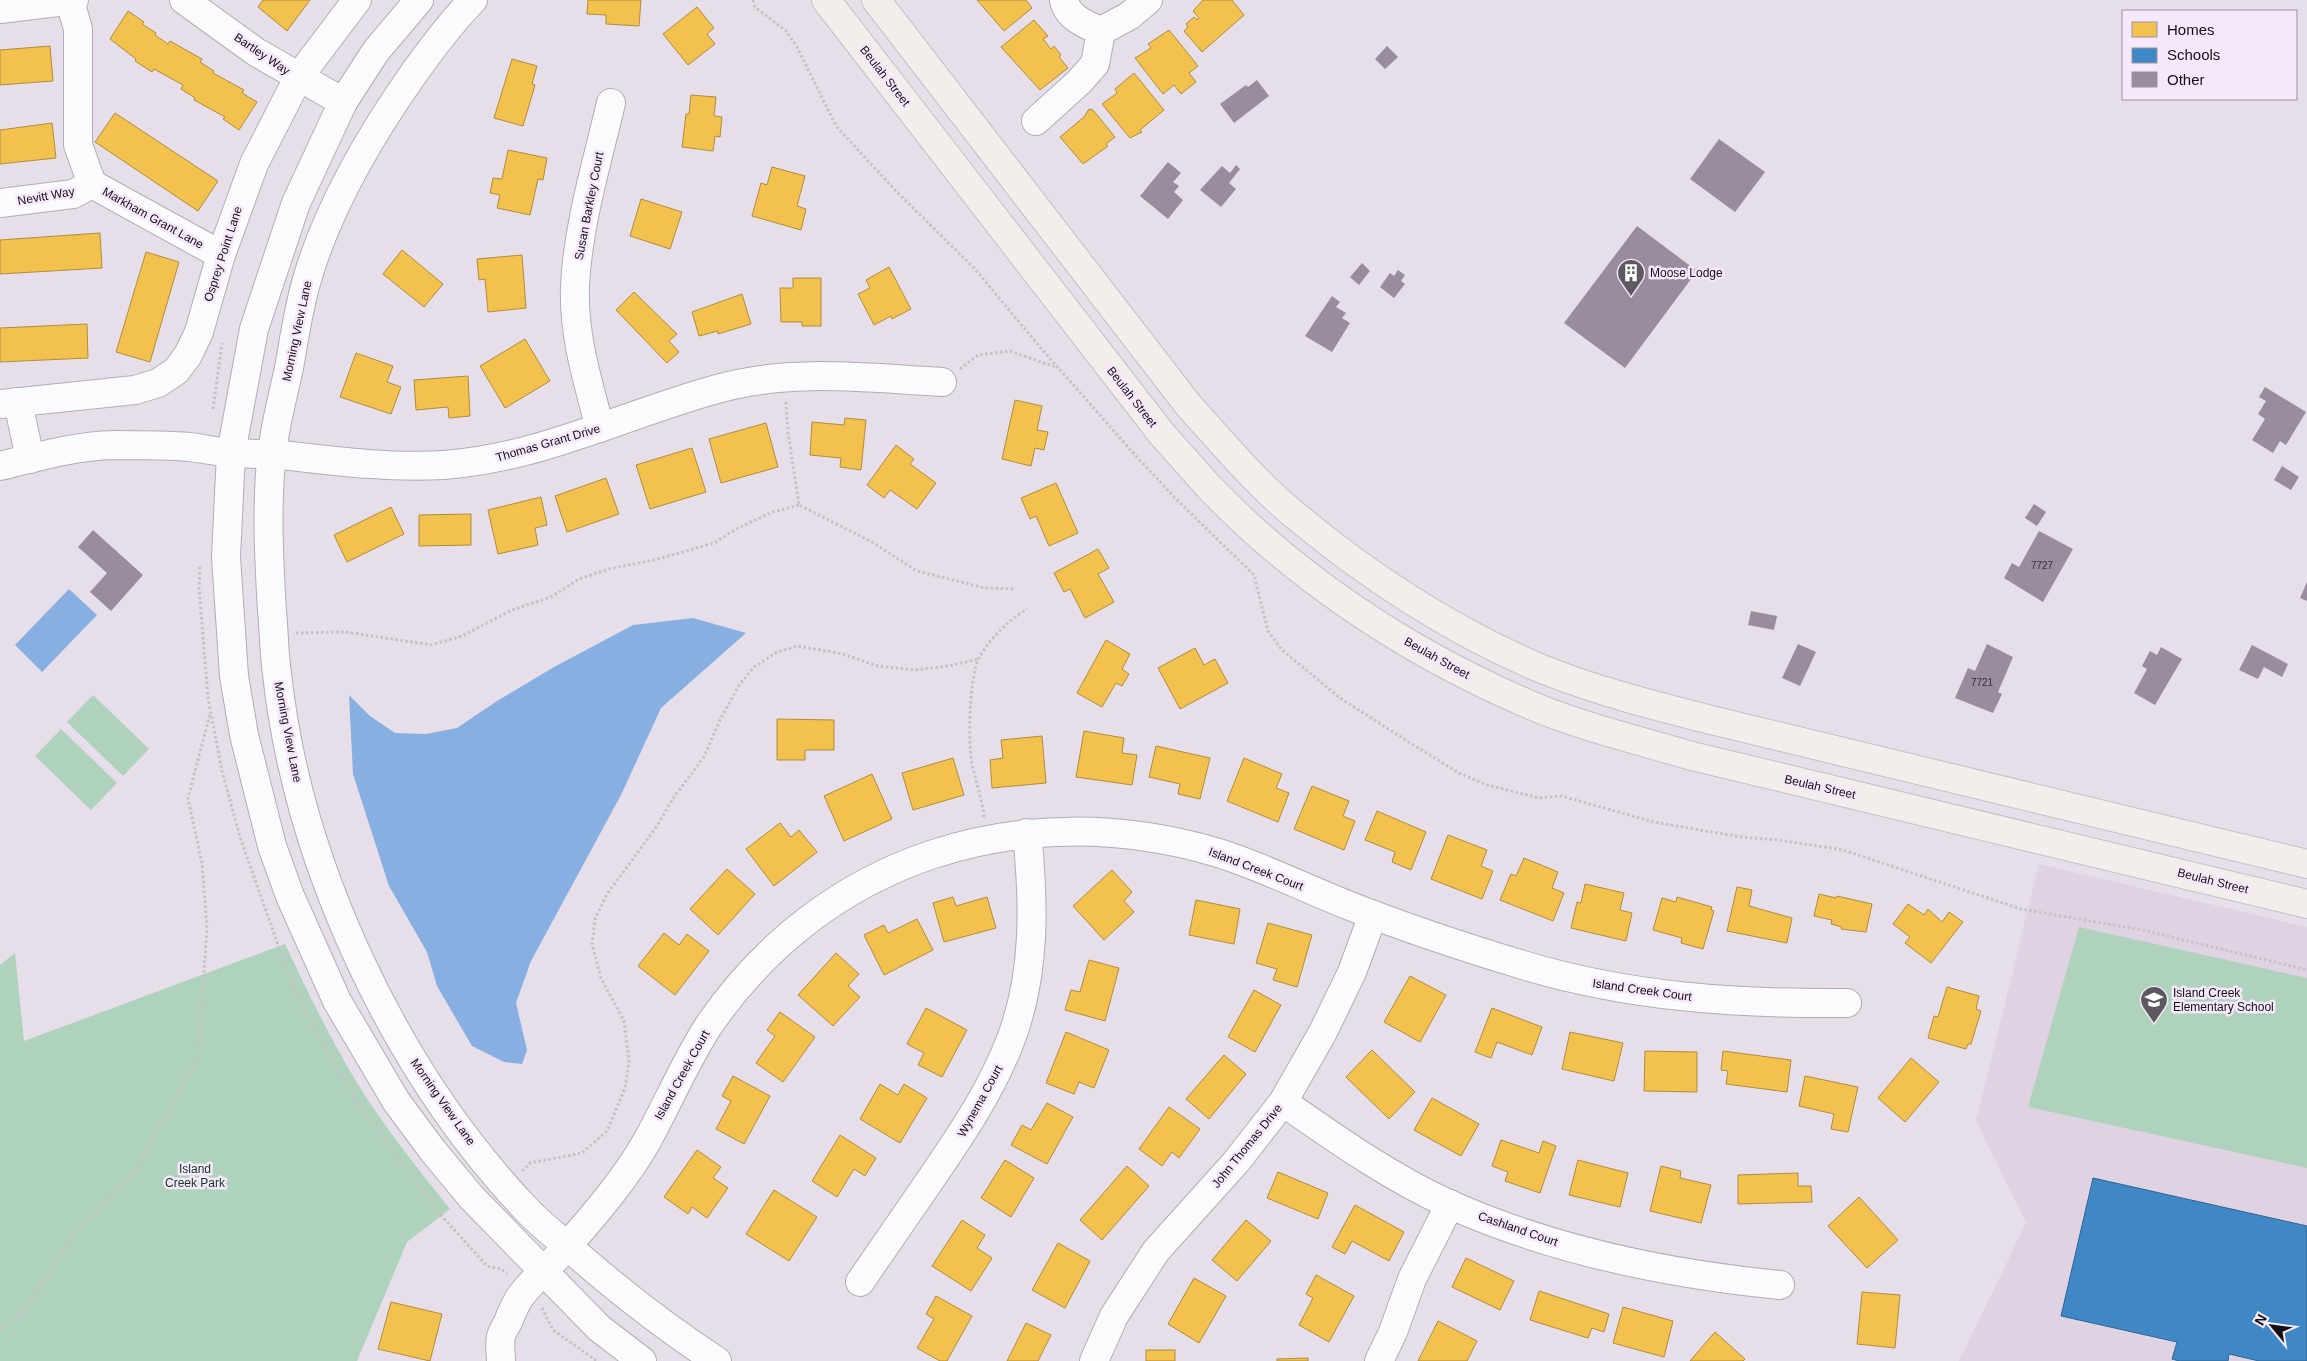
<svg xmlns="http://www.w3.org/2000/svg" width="2307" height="1361" viewBox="0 0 2307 1361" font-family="Arial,sans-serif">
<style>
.built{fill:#dfd2e3}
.green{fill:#afd2bc}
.water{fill:#87afe1}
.homes{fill:#f2c14e;stroke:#b08c3d}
.schools{fill:#3f88c5;stroke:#326490}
.building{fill:#998c9e}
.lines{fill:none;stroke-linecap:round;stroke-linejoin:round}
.minor-casing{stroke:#b2adb5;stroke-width:30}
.major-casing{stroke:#c3c0c4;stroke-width:30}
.path{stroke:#c4c2c5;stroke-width:3;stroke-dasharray:2.5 2.5;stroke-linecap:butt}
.minor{stroke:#fbfafc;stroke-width:28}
.major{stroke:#f3edec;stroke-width:28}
.labels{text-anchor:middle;stroke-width:5;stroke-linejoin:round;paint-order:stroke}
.number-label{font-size:10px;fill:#362f38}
.street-label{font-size:12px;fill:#151016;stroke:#f5e8fa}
.poi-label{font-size:12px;fill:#151016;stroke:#f5e8fa;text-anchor:start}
.park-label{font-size:12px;fill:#10351d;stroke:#f5e8fa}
</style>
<rect width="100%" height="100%" fill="#e6dfe9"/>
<!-- built -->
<polygon class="built" points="2039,864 2307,927 2307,1361 1959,1361 2026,1223 1976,1121"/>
<!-- green -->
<g class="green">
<polygon points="93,695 149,749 123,776 67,722"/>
<polygon points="61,729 117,783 91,810 35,756"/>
<polygon points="2079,927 2307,978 2307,1168 2028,1107"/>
<path d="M285,944C308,993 331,1040 359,1086C386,1129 418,1169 450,1209L407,1242L357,1361H0V965L15,953L24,1041Z"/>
</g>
<!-- water -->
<g class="water">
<polygon points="69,589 97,615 42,672 15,645"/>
<polygon points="693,618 746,633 661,708 621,795 531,961 516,1003 527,1050 522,1064 504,1062 472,1046 437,986 427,952 389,886 353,774 349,695 370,716 395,733 426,734 457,728 497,701 554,667 633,625"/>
</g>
<!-- homes -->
<g class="homes">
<polygon points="263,0 310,0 287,31 258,7"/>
<polygon points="588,0 641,0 639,26 606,24 606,15 587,14"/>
<polygon points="977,0 1026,0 1032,8 1004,31"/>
<polygon points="1203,0 1232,0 1244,15 1202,52 1184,31 1188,27 1186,24 1194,17 1197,20 1199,18 1193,11"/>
<polygon points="697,7 714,28 707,34 715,44 688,65 663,34"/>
<polygon points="128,11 144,22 142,24 156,33 155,35 168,44 170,41 202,59 200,62 214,71 213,73 244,90 242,93 257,102 239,130 223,119 225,117 194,100 195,98 181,89 183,85 154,69 152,72 135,61 136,59 110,39"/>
<polygon points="1034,20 1048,36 1043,39 1051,49 1054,46 1061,55 1059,57 1068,68 1040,90 1001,47"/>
<polygon points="1169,30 1198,66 1189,73 1196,82 1181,94 1174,85 1163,94 1135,58 1151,48 1148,44"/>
<polygon points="50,46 53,81 0,85 0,50"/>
<polygon points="512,59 537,66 532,84 535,85 523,126 494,118"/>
<polygon points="1134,73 1164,110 1140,130 1142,132 1130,138 1102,104 1117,93 1115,89"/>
<polygon points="691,95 716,97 714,116 722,117 720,137 715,136 713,151 682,147 686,114 689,114"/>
<polygon points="1089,109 1093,110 1115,137 1106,144 1108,146 1083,164 1060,137 1084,117"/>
<polygon points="115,113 218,181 198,211 95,142"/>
<polygon points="52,123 56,158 0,164 0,130"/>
<polygon points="508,150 547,158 543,180 538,179 530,215 497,208 500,195 490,193 493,178 502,179"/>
<polygon points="772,167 805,176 797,206 806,209 801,230 752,216 761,183 767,185"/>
<polygon points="641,199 682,212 670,249 630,236"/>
<polygon points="100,233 102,268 0,274 0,240"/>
<polygon points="402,250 443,284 424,307 383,274"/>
<polygon points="146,252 179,262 150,362 116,352"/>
<polygon points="522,255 526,308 488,312 485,279 479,280 477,259"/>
<polygon points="889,267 911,309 892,319 891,316 874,325 858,294 870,288 866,280"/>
<polygon points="793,278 821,278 821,326 802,326 802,322 781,322 780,288 793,288"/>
<polygon points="634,292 677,334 669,341 679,352 667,363 616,310"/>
<polygon points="742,294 751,324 718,334 718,331 699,336 692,312"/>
<polygon points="87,324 88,358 0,362 0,328"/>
<polygon points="525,339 550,381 505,408 480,366"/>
<polygon points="356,353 393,366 387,382 401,387 391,414 340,397"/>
<polygon points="468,376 470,416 449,418 448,407 416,410 414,380"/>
<polygon points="1015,400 1042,406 1037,430 1048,432 1044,450 1035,448 1031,466 1002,459"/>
<polygon points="845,418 866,420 861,470 840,467 841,458 810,455 812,422 844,425"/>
<polygon points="766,423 778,467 721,483 709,439"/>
<polygon points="896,445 914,459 910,464 936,483 917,509 890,490 884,498 867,485"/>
<polygon points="692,448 706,492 650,509 636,465"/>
<polygon points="606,478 619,514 567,532 555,496"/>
<polygon points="1056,483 1078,533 1049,546 1036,516 1030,519 1021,498"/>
<polygon points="541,497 547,525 535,528 538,545 498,554 488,510"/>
<polygon points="391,507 404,534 347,562 334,535"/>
<polygon points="471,514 471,545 419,546 419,515"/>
<polygon points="1098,549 1109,568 1098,574 1114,602 1085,618 1070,589 1064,592 1054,573"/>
<polygon points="1106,640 1130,654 1122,669 1129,674 1122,686 1116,683 1102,707 1077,693"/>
<polygon points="1195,648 1204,665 1215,659 1228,683 1180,709 1158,668"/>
<polygon points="777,719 834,720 834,750 805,750 805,760 777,760"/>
<polygon points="1084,731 1124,738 1122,753 1137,755 1132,785 1076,777"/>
<polygon points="1042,736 1046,783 992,788 990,760 1003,758 1001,740"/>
<polygon points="1156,746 1210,758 1200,799 1178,794 1180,784 1149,777"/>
<polygon points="953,758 964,795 913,810 902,773"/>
<polygon points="1244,758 1282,774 1276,788 1289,793 1278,822 1227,801"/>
<polygon points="872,774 892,819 844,841 824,796"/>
<polygon points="1312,786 1349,801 1343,816 1355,821 1344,850 1294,829"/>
<polygon points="1377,811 1426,832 1411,870 1392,862 1395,852 1365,840"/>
<polygon points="780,823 791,837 799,830 817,852 774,886 746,849"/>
<polygon points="1448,835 1487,850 1481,866 1493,871 1482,899 1431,879"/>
<polygon points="1524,858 1558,872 1552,888 1564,893 1553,921 1500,900 1511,874 1516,876"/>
<polygon points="727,869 755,894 718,935 690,909"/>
<polygon points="1112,870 1132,892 1124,901 1134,912 1104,940 1073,906"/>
<polygon points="1585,884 1624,893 1620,910 1632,913 1626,941 1571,928 1577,902 1581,903"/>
<polygon points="1737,887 1752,890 1749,906 1792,918 1787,943 1727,931"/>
<polygon points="1819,894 1836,898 1837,896 1872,904 1866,932 1841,929 1842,927 1831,924 1832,920 1814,916"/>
<polygon points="953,897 956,906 987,897 996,928 944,942 933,903"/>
<polygon points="1677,897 1712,907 1711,910 1714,911 1703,949 1681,943 1682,938 1653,930 1662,898 1676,902"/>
<polygon points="1196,900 1240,909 1234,944 1189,935"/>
<polygon points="1908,904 1924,915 1928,909 1942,922 1949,912 1963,922 1931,963 1905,943 1910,937 1893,924"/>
<polygon points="917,919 933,950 884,975 864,935 884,925 888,933"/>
<polygon points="1268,923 1312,935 1297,987 1273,980 1277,969 1256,963"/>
<polygon points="664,933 679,945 687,934 709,951 675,995 638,966"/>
<polygon points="836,953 859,974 848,986 860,997 833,1026 798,995"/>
<polygon points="1089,960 1119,968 1105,1021 1065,1010 1071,990 1080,992"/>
<polygon points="1410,976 1446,995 1420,1042 1384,1022"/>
<polygon points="1947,987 1979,996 1976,1009 1981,1011 1971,1044 1968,1044 1966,1049 1928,1038 1934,1016 1938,1017"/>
<polygon points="1254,990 1281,1005 1255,1052 1228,1037"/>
<polygon points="926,1008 967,1030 942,1077 918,1065 924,1053 907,1044"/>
<polygon points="1492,1008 1542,1027 1532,1055 1497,1042 1491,1058 1475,1052"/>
<polygon points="780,1012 815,1037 783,1082 756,1063 775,1036 767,1030"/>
<polygon points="1066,1032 1109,1050 1094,1088 1079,1082 1074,1094 1046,1083"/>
<polygon points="1570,1032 1623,1043 1614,1081 1562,1069"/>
<polygon points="1372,1050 1415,1092 1389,1119 1346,1077"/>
<polygon points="1645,1051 1697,1052 1697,1092 1644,1091"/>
<polygon points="1723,1051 1791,1060 1787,1092 1726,1084 1728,1071 1721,1070"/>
<polygon points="1224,1055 1246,1074 1209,1119 1186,1099"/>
<polygon points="1911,1058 1939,1082 1905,1122 1878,1098"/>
<polygon points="733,1076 770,1096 744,1144 716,1129 731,1101 722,1096"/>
<polygon points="1805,1076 1858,1087 1848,1132 1831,1129 1834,1114 1799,1106"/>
<polygon points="880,1084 898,1095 904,1084 927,1098 900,1143 860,1119"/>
<polygon points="1432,1098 1479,1124 1461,1156 1414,1130"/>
<polygon points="1047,1103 1073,1117 1047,1164 1011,1145 1022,1125 1031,1130"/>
<polygon points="1169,1107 1200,1129 1179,1158 1172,1152 1162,1166 1139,1149"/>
<polygon points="840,1135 876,1158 865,1176 854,1169 837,1197 812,1181"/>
<polygon points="1501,1140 1539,1153 1543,1141 1556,1146 1540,1193 1505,1181 1508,1172 1492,1166"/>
<polygon points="697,1150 721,1167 713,1178 728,1188 707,1218 692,1207 688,1214 664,1197"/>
<polygon points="1005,1160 1034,1178 1011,1217 981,1198"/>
<polygon points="1578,1160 1628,1173 1620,1207 1569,1195"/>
<polygon points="1127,1166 1149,1186 1102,1240 1080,1220"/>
<polygon points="1661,1166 1681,1171 1680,1178 1711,1185 1701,1223 1650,1211"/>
<polygon points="1278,1172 1328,1193 1318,1219 1267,1198"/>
<polygon points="1798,1173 1798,1186 1811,1186 1812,1202 1738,1204 1738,1175"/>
<polygon points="774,1190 817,1217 789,1261 746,1234"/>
<polygon points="1859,1197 1898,1240 1867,1268 1828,1226"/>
<polygon points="1355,1205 1404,1232 1389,1261 1352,1241 1345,1254 1332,1247"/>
<polygon points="962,1220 985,1235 977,1248 992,1258 971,1291 932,1266"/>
<polygon points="1246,1220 1271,1241 1237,1281 1212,1260"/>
<polygon points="1058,1243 1090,1261 1065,1308 1032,1290"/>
<polygon points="1466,1258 1514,1281 1500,1310 1452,1287"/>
<polygon points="1316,1275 1354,1296 1329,1342 1299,1325 1313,1298 1306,1294"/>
<polygon points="1194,1278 1226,1296 1199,1343 1168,1324"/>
<polygon points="1539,1291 1609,1314 1604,1332 1592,1328 1588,1338 1530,1320"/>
<polygon points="1862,1292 1900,1295 1895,1348 1857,1344"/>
<polygon points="936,1296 972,1316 947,1361 940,1361 917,1348 934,1319 926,1314"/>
<polygon points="391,1302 442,1314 430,1361 378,1349"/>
<polygon points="1623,1307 1673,1321 1664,1357 1613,1343"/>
<polygon points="1438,1321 1477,1341 1467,1361 1418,1361"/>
<polygon points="1026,1323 1051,1335 1038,1361 1007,1361"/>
<polygon points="1715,1332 1745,1359 1743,1361 1690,1361"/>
<rect x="1146" y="1350" width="29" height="11"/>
<polygon points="1308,1358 1308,1361 1277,1361 1277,1359"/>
</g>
<!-- schools -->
<polygon class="schools" points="2093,1178 2307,1226 2307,1361 2259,1361 2229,1354 2228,1361 2179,1361 2172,1359 2177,1342 2061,1316"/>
<!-- building -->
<g class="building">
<polygon points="1387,46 1398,57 1385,69 1375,59"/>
<polygon points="1257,80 1269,96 1234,123 1220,104 1246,85 1248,87"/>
<polygon points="1719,139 1765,172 1735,212 1690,179"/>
<polygon points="1168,162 1181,173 1173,182 1179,186 1174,192 1183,200 1168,219 1140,196"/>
<polygon points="1236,165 1240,169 1229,183 1236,189 1221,207 1200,190 1222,166 1230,173"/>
<polygon points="1637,226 1697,271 1625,368 1564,323"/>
<polygon points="1362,263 1370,271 1359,285 1350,277"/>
<polygon points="1398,270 1405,275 1401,281 1405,284 1394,298 1380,287 1390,273 1394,276"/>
<polygon points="1332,296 1340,302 1336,307 1346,313 1342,318 1350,323 1332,352 1305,336"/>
<polygon points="2265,387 2306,412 2286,445 2280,441 2273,453 2252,440 2265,419 2258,414 2266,401 2259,397"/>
<polygon points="2282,466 2299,477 2291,490 2274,480"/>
<polygon points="2034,504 2046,512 2037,526 2025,518"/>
<polygon points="93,530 143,575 111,611 90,592 107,573 78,547"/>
<polygon points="2039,531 2073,549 2043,602 2004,578 2012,563 2019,567"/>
<polygon points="2307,582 2307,601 2300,598"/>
<polygon points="1751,611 1777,616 1774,630 1748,625"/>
<polygon points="1798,644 1816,652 1800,686 1782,678"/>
<polygon points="1987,644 2013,657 1998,692 2002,694 1993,713 1955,698 1968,668 1975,671"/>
<polygon points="2252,645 2288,664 2282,677 2264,667 2258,679 2239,670"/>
<polygon points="2161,647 2182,659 2155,705 2134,693 2147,669 2142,666 2150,651 2157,655"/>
</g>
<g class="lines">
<defs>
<g id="minor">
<polyline points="184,0 256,52 343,102"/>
<polyline points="419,0 376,51 343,102 296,203 254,329 231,453 226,557 234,676 244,735 272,846 290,896 337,1001 396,1101 433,1151 472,1198 599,1328 642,1361"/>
<path d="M473,0C451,22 432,48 414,73C369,137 327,208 306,283C298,311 294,340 289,368C283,396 275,425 272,453C266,503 269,561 272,611C274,632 274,653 277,674C298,864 394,1070 526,1209C540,1224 557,1237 573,1251C619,1291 666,1328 717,1361"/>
<path d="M1064,0C1067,17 1086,25 1101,31L1129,16L1148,0"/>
<polyline points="70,1 78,29 78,145 92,184 221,255"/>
<polyline points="0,9 74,0"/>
<polyline points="1036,121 1079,82 1095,64 1101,31"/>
<polyline points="0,203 73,194 92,184"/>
<polyline points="18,402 30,459"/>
<polyline points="0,404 135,390 158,383 176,371 188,355 199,332 221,255 254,164 298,78 357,0"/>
<path d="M600,428C588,382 573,335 575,286C578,224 597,163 611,103"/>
<path d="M0,466C37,457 75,446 113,445C139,445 165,445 190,447C205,449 219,452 233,453C253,454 272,454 291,456C342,462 393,468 444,465C540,458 626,414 717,389C790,368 867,378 942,382"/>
<path d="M1283,1102C1336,1139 1391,1178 1451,1205C1555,1251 1667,1274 1780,1285"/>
<path d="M860,1282C884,1247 909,1211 933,1176C963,1132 992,1089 1011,1039C1036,973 1034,902 1027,833"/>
<path d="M501,1361C501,1353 499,1344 501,1336C501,1334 507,1324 508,1322C512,1312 516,1301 523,1293C537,1276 554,1262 568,1245C596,1213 626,1178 647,1141C668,1103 685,1062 709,1025C825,856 1022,796 1215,852C1259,865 1302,887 1345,904C1403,927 1463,947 1523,965C1629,997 1737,1004 1847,1003"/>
<polyline points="1094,1361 1114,1316 1156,1251 1236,1162 1283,1102 1323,1032 1352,972 1373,915"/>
<polyline points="1379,1361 1393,1332 1412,1279 1450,1204"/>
</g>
<g id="major">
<path d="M826,0L1161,433C1177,451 1193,469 1209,487C1295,577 1405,650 1519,700C1574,725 1634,739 1692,756L2307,904"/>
<path d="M876,0L1189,406C1222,442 1254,481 1291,512C1365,574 1449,629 1537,667C1593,690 1652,705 1711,720L2307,864"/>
</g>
</defs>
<!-- minor casing -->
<use href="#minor" class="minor-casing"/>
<!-- major casing -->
<use href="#major" class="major-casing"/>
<!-- path -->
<g class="path">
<polyline points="753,0 755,7 786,31 797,47 836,126 896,191 974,268 1046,354 1136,456 1177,500 1254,575 1268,631 1282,650 1340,698 1415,746 1459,773 1487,785 1539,798 1561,796 1654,822 1741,837 1779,840 1843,850 2021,909 2143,930 2307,970"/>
<polyline points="960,369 978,355 1010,351 1058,368"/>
<polyline points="786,402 788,432 799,505 872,542 917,571 985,588 1015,589"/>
<polyline points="213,409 222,343"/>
<polyline points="200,567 199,587 208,698 222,771 240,837 286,968 305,1011 334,1064 365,1112 439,1213 487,1266 501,1269 507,1274"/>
<polyline points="296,633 346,632 431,645 462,636 512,610 551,597 579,579 609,569 658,559 714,543 736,529 773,512 799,505"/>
<path d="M984,817C982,799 976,782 972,764C968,743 969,677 979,658C990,638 1008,621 1027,609"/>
<polyline points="522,1171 530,1163 582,1153 607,1131 625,1088 629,1061 624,1021 601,978 592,944 595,919 607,894 655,829 674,797 704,757 720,720 738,687 753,668 777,652 798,646 843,654 878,666 914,670 948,666 979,659"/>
<polyline points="542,1308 553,1330 597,1361"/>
<polyline points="0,1330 24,1311 73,1235 134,1172 198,1059 207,928 202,864 188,798 210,714"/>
</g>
<!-- minor -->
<use href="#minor" class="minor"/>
<!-- major -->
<use href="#major" class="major"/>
</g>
<!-- icons -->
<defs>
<symbol id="building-pin" viewBox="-11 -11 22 30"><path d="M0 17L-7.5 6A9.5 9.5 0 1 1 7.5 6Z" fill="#5e5860" stroke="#f5e8fa"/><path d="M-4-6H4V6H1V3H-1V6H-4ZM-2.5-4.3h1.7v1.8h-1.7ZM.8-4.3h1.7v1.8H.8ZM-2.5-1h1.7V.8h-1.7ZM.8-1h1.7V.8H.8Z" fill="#fff"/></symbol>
<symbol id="school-pin" viewBox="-11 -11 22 30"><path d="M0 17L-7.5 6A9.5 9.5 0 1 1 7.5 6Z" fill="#5e5860" stroke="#f5e8fa"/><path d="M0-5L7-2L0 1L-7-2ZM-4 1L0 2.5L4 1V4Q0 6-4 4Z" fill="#fff"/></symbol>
</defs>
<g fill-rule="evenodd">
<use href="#building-pin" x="1615" y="257" width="32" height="43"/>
<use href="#school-pin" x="2138" y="984" width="32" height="43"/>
</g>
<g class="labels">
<!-- number labels -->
<g class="number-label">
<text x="2042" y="569">7727</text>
<text x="1982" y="686">7721</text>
</g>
<!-- street labels -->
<g class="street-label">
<text transform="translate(262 54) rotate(34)" y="4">Bartley Way</text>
<text transform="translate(885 76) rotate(52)" y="4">Beulah Street</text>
<text transform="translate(46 196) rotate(-10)" y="4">Nevitt Way</text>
<text transform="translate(589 206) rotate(-79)" y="4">Susan Barkley Court</text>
<text transform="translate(153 218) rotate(29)" y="4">Markham Grant Lane</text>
<text transform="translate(223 254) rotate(-72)" y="4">Osprey Point Lane</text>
<text transform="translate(297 331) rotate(-78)" y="4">Morning View Lane</text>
<text transform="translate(1132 397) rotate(52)" y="4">Beulah Street</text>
<text transform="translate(548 443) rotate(-16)" y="4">Thomas Grant Drive</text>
<text transform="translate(1437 658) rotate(29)" y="4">Beulah Street</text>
<text transform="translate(288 732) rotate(79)" y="4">Morning View Lane</text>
<text transform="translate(1820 787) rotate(13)" y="4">Beulah Street</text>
<text transform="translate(1256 869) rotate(21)" y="4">Island Creek Court</text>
<text transform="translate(2213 881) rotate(14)" y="4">Beulah Street</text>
<text transform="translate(1642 990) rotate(8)" y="4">Island Creek Court</text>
<text transform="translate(682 1075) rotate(-61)" y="4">Island Creek Court</text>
<text transform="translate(980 1101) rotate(-61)" y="4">Wynema Court</text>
<text transform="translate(443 1102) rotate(55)" y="4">Morning View Lane</text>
<text transform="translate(1247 1146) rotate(-51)" y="4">John Thomas Drive</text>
<text transform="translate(1518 1229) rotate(19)" y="4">Cashland Court</text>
</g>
<!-- poi labels -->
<g class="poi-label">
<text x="1650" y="277">Moose Lodge</text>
<text x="2173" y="997">Island Creek<tspan x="2173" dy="14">Elementary School</tspan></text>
</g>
<!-- park labels -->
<g class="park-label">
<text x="195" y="1173">Island<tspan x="195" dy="14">Creek Park</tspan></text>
</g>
</g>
<!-- legend -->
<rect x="2122" y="10" width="175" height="90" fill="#f5e8fa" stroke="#9b929f"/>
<rect x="2132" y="22" width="25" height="15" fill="#f2c14e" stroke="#9b929f"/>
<text x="2167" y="35" font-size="15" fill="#151016">Homes</text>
<rect x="2132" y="48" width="25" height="15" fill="#3f88c5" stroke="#9b929f"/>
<text x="2167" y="60" font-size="15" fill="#151016">Schools</text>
<rect x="2132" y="72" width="25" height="15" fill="#998c9e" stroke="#9b929f"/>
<text x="2167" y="85" font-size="15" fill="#151016">Other</text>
<!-- north arrow -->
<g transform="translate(2272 1326) rotate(299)" stroke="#f5e8fa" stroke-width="4" paint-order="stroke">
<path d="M0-4L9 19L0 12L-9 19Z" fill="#151016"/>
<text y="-8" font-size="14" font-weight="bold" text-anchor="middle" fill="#151016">N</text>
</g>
</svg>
